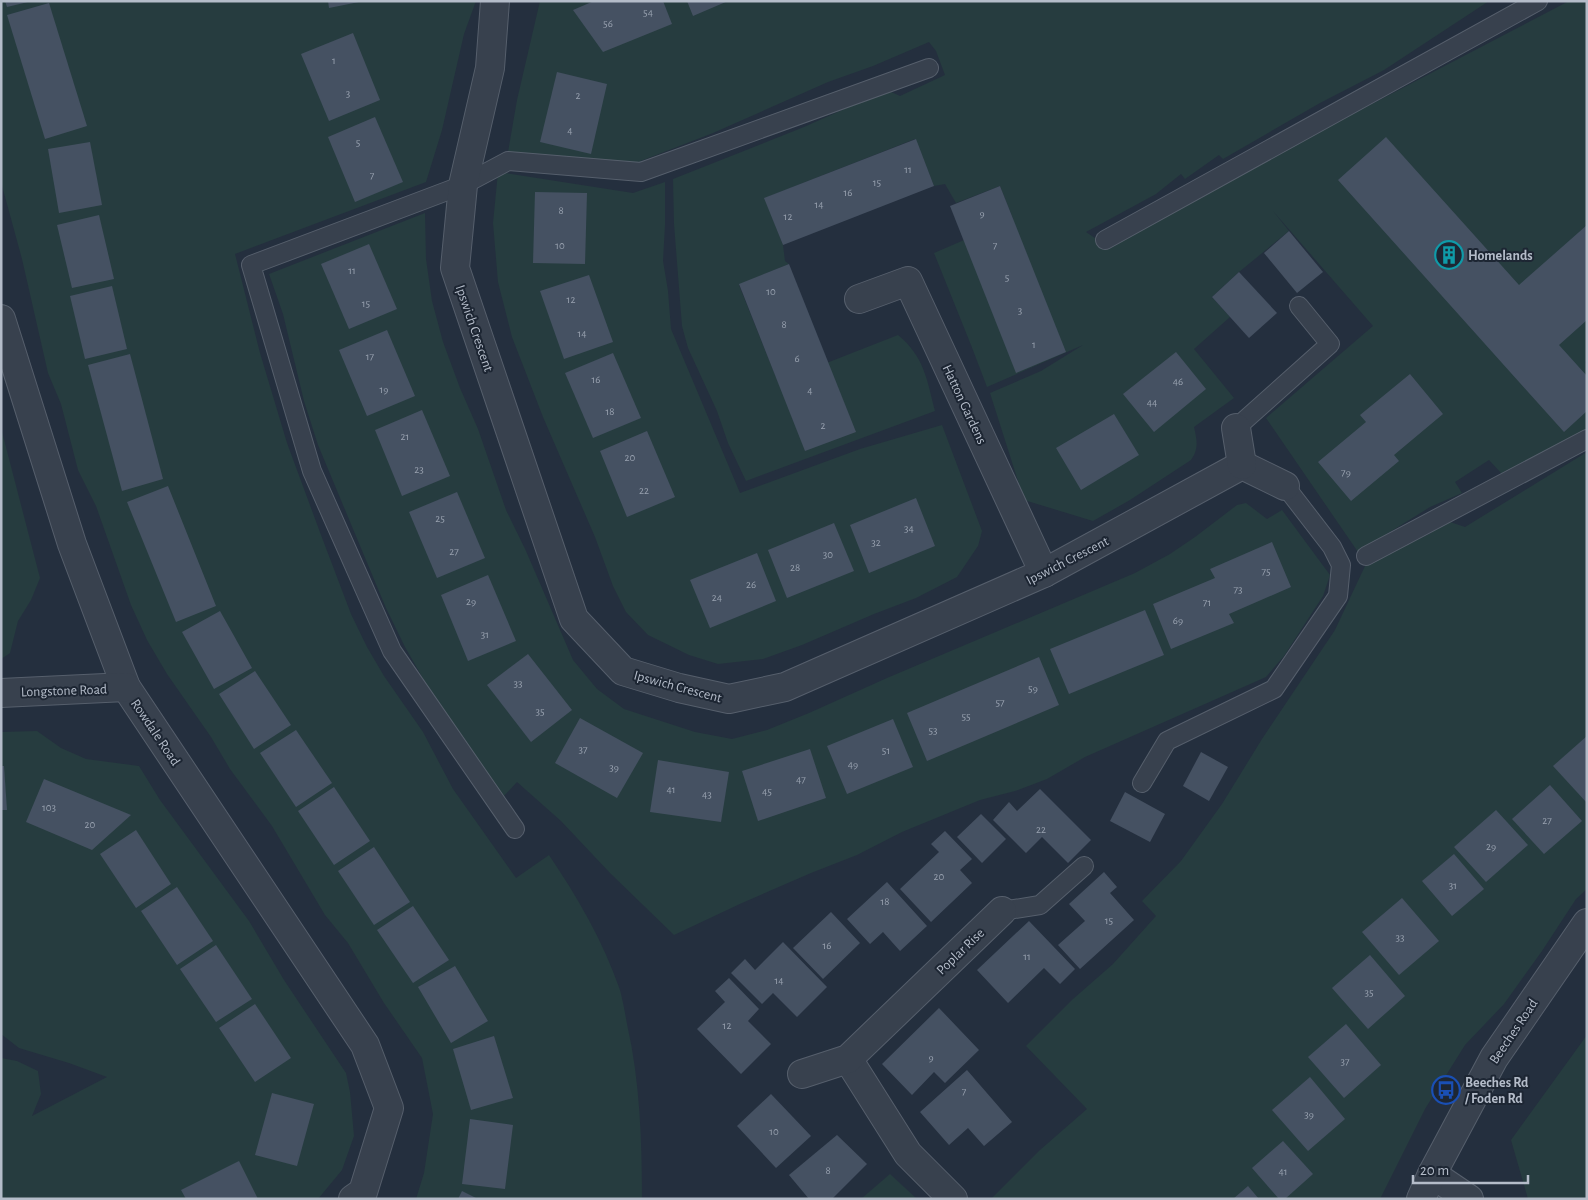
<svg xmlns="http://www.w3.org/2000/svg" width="1588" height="1200" viewBox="0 0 1588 1200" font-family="'Alegreya Sans',sans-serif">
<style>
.green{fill:#263c3f}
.building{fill:#455162}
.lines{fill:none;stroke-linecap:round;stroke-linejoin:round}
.service-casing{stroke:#565f6c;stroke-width:20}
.minor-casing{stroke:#565f6c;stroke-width:30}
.service{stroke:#38414e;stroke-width:18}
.minor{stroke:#38414e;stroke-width:28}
.labels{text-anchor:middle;stroke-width:4;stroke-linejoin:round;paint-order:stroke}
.number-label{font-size:11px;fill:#98a1af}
.poi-label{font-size:14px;font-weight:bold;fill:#b4bcc9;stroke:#1d2633;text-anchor:start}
.street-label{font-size:14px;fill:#b4bcc9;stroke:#1d2633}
</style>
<rect width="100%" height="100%" fill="#242f3e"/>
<!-- green -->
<g class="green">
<path d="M1,1H476L464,34L442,130L426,182L235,254L260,353L287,443L321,535L351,614L367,647L384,676L423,732L453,789L516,878L549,855C578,898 603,941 620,990C623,1001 625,1013 627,1024C640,1081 642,1141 642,1199H416L424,1173L433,1114L422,1058L384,1003L348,943L325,915L272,826L230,769L211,737L167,674L147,640L131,605L96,506L78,470L61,404L48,373L22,259L1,182Z"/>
<path d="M540,1H1489L1384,70L1320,103L1223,159L1219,155L1185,179L1181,174L1156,194L1086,232L1108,247L1240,173L1569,1H1587V361L1585,362L1587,365V429L1502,474L1489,460L1455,482L1462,493L1430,507L1358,552L1266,418L1373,326L1273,211L1289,231L1239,272L1212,297L1230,317L1194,349L1234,398L1194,427C1197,440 1199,449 1191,460L1130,500L1093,521L1024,500L990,393L1041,371L1083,345L987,387L971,345L934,253L1013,219L1000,186L956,203L945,184L934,186L915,139L765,198L783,245L785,261L789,264L739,285L778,382L898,335C924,356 927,380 935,411L746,481L728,443L717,411L688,348L682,326L674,224L673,179L804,127L887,90L900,96L945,75L936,51L929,42L873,66L828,82L713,133L633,164L508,152L517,100Z"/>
<polygon points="498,172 633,193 665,182 665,225 663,261 668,291 671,329 740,493 860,449 942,425 982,531 978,546 957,577 916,598 874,614 802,645 763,659 718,664 689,655 648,635 626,612 613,586 595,537 543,417 512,337 498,282 493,223"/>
<polygon points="425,213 426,259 432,301 443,342 460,388 478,429 506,510 526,551 573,660 597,689 624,709 695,732 732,739 767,730 809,713 887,678 1135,573 1170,554 1195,537 1237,505 1246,503 1267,519 1282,510 1330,575 1323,596 1284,656 1266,677 1085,757 1047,779 1015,791 980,800 902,832 857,855 811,873 742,903 674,935 610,873 561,821 517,782 503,797 494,788 465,740 433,696 405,647 386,608 318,445 304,401 283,314 269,274"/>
<polygon points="1,428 40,578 31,600 18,621 10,653 1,659"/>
<polygon points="1587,452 1587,889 1576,899 1542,951 1504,1004 1465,1045 1425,1109 1380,1199 991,1199 1040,1150 1087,1109 1026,1046 1073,999 1113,964 1156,916 1142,901 1181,861 1222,804 1262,739 1335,630 1365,566 1431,533 1444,520 1465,527"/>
<polygon points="37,731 61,748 86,759 139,766 160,800 249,921 284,980 346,1073 350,1092 354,1136 342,1170 318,1199 1,1199 1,1058 17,1061 38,1071 41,1094 32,1116 107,1077 69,1063 19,1048 1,1034 1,732"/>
<polygon points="1587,1035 1587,1199 1528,1199 1511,1140"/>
<polygon points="890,1174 917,1199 861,1199"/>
</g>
<!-- building -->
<g class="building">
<polygon points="5,1 28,1 28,2 7,7"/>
<polygon points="328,1 359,1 359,2 329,8"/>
<polygon points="594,1 663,1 672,24 603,52 573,10"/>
<polygon points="687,1 728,1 693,16"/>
<polygon points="49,3 87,126 45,139 7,15"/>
<polygon points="353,33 380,100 329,121 301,54"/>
<polygon points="557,72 607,84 591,154 540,142"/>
<polygon points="375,117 403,182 355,202 328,137"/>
<polygon points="1386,137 1519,285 1587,225 1587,320 1559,345 1587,376 1587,411 1564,432 1338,180"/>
<polygon points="916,139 934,186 783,245 764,198"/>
<polygon points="90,142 102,205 59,213 48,149"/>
<polygon points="1000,186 1066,352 1016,373 950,206"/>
<polygon points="535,192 587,193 585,264 533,263"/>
<polygon points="99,215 114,279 72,288 57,225"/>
<polygon points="1289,231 1323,272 1297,293 1264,253"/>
<polygon points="369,244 397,309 349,329 321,264"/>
<polygon points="789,264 856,432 805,451 739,284"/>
<polygon points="1239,272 1277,313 1249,338 1212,297"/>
<polygon points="589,275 613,342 564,359 540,291"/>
<polygon points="112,286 127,349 85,359 70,296"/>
<polygon points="387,330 415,396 367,416 339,350"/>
<polygon points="1176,352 1206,389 1154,432 1123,394"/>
<polygon points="613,353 641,418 593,438 565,373"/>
<polygon points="130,354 163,479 122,491 88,365"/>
<polygon points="1410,374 1443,414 1394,455 1399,461 1351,501 1318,462 1366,422 1360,415"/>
<polygon points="422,410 450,476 402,496 375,430"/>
<polygon points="1114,414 1139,455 1081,490 1056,448"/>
<polygon points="647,431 675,497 627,517 600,451"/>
<polygon points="168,486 216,606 176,622 127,502"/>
<polygon points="457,492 485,558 437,578 409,512"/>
<polygon points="916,498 935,546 869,573 850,525"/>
<polygon points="834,523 854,571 787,598 768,550"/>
<polygon points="1272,542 1291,587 1229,614 1234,623 1171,649 1153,604 1215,578 1210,569"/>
<polygon points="757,553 776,601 710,628 690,580"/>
<polygon points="488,575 516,641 468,661 441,595"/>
<polygon points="1145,610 1164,655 1069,694 1050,649"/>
<polygon points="220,611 252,668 214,689 182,632"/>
<polygon points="528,654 572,710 531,742 487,685"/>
<polygon points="1039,657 1059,705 927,761 907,713"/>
<polygon points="255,671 291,725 254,749 219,694"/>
<polygon points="580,718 643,753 617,798 555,763"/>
<polygon points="893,719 913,767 847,794 827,746"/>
<polygon points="296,730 332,783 296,807 260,753"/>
<polygon points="1587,736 1587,803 1553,766"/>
<polygon points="810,749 826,798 758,821 742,771"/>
<polygon points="1201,752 1228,767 1209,801 1183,786"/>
<polygon points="658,760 729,772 721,822 650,812"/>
<polygon points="1,766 4,766 7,810 1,810"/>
<polygon points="44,779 131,815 92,850 26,822"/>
<polygon points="1550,785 1582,821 1544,854 1512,819"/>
<polygon points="334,787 370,841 334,865 298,811"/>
<polygon points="1040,789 1091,840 1068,863 1042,837 1026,853 993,820 1009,802 1017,811"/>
<polygon points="1125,792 1165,814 1150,842 1110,821"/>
<polygon points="1496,810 1528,845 1486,882 1454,847"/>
<polygon points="981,814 1006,839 982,863 957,837"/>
<polygon points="136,830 171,884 136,908 100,854"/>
<polygon points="945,831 972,859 960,870 972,883 931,922 900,889 939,852 931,844"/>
<polygon points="374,847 410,902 374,925 338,871"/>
<polygon points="1454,854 1484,889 1452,916 1422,881"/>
<polygon points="1104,872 1117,887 1110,893 1134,920 1080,969 1058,945 1085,921 1069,904"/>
<polygon points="887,882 927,926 900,951 883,932 870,944 847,919"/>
<polygon points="177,887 213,941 177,965 141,911"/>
<polygon points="1402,898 1439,941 1399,975 1362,932"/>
<polygon points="413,906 449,960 413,983 377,930"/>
<polygon points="831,912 860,943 823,979 793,948"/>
<polygon points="1029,921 1075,969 1060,984 1044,968 1008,1003 977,970"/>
<polygon points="783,942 827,987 797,1017 773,993 762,1004 731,973 745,959 755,970"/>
<polygon points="216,945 252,999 216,1022 180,969"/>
<polygon points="1370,955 1405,996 1368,1029 1332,988"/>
<polygon points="455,966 488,1021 451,1043 418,987"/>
<polygon points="729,978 759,1009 748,1021 771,1044 741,1074 697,1029 725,1002 715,991"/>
<polygon points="255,1004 291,1058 255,1082 219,1028"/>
<polygon points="939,1008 979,1050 945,1083 934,1072 912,1095 882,1064"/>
<polygon points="1346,1024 1381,1065 1344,1098 1308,1057"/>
<polygon points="494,1036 513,1098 471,1110 453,1049"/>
<polygon points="967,1070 1012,1122 984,1146 968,1128 949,1145 920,1112"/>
<polygon points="1310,1077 1345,1119 1308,1151 1272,1110"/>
<polygon points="272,1093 314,1104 297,1166 255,1155"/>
<polygon points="771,1094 811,1136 776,1168 737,1126"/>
<polygon points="470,1119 513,1125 505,1189 462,1184"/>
<polygon points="837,1135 867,1164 832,1199 809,1199 789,1175"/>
<polygon points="1283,1141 1313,1174 1285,1199 1279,1199 1252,1168"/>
<polygon points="239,1161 258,1199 186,1199 181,1190"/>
<polygon points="1248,1186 1259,1199 1233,1199"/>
<polygon points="462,1191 478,1199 458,1199"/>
</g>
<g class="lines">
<defs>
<g id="service">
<polyline points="1105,240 1538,1"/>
<polyline points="1236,428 1330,344 1299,306"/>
<polyline points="1366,556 1587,439"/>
<polyline points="1142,783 1167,741 1274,689 1338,596 1341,565 1332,547 1285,486"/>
<polyline points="515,829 392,651 312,471 251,265 463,185 508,161 641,172 929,68"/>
<polyline points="1002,911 1040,905 1084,866"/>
</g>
<g id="minor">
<polyline points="495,1 490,68 463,185 455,268 574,619 623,671 679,688 729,699 785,687 1044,573 1242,465 1285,486"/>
<polyline points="859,299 908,281 1044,573"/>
<polyline points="1,319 72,544 126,687 365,1045 389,1108 363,1192 353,1199"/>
<polyline points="1236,428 1242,465"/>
<polyline points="1,693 126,687"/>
<polyline points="848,1059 908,1154 953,1199"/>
<polyline points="802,1074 848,1059 1002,911"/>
<polyline points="1432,1174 1469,1199"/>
<polyline points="1421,1199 1432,1174 1494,1058 1587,923"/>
</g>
</defs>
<!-- service casing -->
<use href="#service" class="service-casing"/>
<!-- minor casing -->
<use href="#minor" class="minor-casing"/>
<!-- service -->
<use href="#service" class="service"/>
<!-- minor -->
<use href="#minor" class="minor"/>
</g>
<!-- icons -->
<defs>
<symbol id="building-ring" viewBox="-11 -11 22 22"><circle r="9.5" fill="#1d2633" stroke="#0f9aa8" stroke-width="1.5"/><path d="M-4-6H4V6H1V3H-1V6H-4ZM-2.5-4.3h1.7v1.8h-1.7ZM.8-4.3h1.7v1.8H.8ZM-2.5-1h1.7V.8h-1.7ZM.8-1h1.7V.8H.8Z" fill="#0f9aa8"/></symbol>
<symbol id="bus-ring" viewBox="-11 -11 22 22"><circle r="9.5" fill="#1d2633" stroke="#1a4fb4" stroke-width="1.5"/><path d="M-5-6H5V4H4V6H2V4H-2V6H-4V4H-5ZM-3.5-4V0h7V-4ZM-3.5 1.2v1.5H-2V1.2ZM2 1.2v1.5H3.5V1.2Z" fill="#1a4fb4"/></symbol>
</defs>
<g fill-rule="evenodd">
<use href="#building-ring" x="1433" y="239" width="32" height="32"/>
<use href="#bus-ring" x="1430" y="1074" width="32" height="32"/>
</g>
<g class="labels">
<!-- number labels -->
<g class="number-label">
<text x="648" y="16">54</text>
<text x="608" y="27">56</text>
<text x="334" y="64">1</text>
<text x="348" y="97">3</text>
<text x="578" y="99">2</text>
<text x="570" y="134">4</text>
<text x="358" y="146">5</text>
<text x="908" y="173">11</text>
<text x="372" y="179">7</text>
<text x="877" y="186">15</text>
<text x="848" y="196">16</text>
<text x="819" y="208">14</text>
<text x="561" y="214">8</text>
<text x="982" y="217">9</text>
<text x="788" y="220">12</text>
<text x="560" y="249">10</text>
<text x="995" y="249">7</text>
<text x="352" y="274">11</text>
<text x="1007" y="281">5</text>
<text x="771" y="295">10</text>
<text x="571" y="303">12</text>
<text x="366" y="307">15</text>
<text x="1020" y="314">3</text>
<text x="784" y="328">8</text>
<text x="582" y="337">14</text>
<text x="1034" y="348">1</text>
<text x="370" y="360">17</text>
<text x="797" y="362">6</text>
<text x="596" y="383">16</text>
<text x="1178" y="385">46</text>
<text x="384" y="393">19</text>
<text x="810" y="394">4</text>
<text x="1152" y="406">44</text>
<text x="610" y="415">18</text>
<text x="823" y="429">2</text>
<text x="405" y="440">21</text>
<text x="630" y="461">20</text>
<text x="419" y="473">23</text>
<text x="1346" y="476">79</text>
<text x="644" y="494">22</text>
<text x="440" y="522">25</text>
<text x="909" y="532">34</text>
<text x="876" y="546">32</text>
<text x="454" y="555">27</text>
<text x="828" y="558">30</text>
<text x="795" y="571">28</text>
<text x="1266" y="575">75</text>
<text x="751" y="588">26</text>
<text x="1238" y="593">73</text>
<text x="717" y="601">24</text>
<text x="471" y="605">29</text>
<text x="1207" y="606">71</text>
<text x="1178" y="624">69</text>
<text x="485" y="638">31</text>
<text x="518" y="687">33</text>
<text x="1033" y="692">59</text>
<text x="1000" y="706">57</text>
<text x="540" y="715">35</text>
<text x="966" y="720">55</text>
<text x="933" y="734">53</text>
<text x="583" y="753">37</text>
<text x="886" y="754">51</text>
<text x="853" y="768">49</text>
<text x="614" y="771">39</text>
<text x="801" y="783">47</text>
<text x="671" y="793">41</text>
<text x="767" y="795">45</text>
<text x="707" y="798">43</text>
<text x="49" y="811">103</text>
<text x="1547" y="824">27</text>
<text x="90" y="828">20</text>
<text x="1041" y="833">22</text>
<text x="1491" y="850">29</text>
<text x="939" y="880">20</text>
<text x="1453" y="889">31</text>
<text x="885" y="905">18</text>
<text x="1109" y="924">15</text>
<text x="1400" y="941">33</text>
<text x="827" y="949">16</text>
<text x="1027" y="960">11</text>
<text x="779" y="984">14</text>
<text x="1369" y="996">35</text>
<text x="727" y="1029">12</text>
<text x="931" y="1061">9</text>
<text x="1345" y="1065">37</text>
<text x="964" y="1095">7</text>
<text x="1309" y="1118">39</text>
<text x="774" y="1135">10</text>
<text x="828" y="1174">8</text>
<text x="1283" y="1175">41</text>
</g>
<!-- poi labels -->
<g class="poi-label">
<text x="1468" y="260">Homelands</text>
<text x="1465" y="1087">Beeches Rd<tspan x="1465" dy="16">/ Foden Rd</tspan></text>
</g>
<!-- street labels -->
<g class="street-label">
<text transform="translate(475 328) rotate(71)" y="5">Ipswich Crescent</text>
<text transform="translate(965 404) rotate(65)" y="5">Hatton Gardens</text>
<text transform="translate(1067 560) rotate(-27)" y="5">Ipswich Crescent</text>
<text transform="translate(678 686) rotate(15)" y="5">Ipswich Crescent</text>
<text transform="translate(64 690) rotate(-2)" y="5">Longstone Road</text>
<text transform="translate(156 732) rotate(56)" y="5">Rowdale Road</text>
<text transform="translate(960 951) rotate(-44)" y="5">Poplar Rise</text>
<text transform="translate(1513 1031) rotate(-56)" y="5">Beeches Road</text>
</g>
</g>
<!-- border -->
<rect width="1588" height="1200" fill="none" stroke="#b4bcc9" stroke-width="5"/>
<!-- scale -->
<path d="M1413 1175v8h115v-8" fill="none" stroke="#b4bcc9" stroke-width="2.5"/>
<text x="1420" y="1175" font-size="15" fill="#b4bcc9" stroke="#1d2633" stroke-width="4" paint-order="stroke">20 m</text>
</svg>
